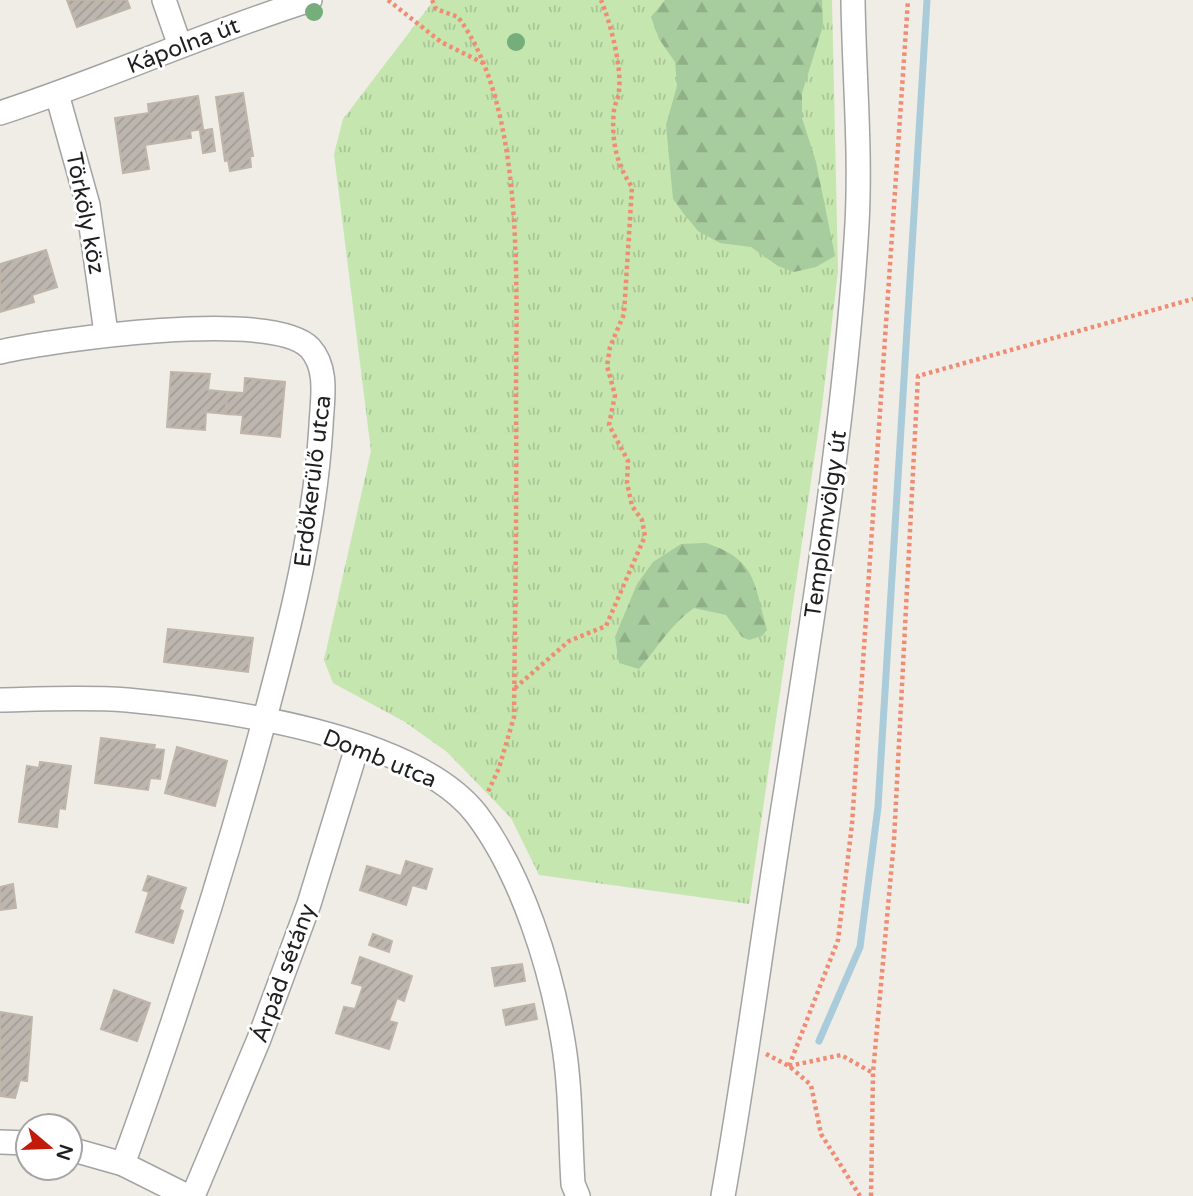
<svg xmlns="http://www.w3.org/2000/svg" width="1193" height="1196" viewBox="0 0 1193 1196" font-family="'Varela Round',sans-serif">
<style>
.grass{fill:url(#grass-tufts)}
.forest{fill:url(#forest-firs)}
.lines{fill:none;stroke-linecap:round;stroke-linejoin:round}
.stream{stroke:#a9cbda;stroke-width:7}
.building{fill:url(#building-hatch);stroke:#c0b5a9;stroke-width:2}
.minor-casing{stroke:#a3a3a3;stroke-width:26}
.path{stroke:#f18c74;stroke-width:4.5;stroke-dasharray:3.5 3.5;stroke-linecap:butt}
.minor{stroke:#fff;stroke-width:23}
.tree{fill:#75ad7b}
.labels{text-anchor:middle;stroke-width:6;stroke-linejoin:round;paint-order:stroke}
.street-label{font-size:23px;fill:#1f1f1f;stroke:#fff}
</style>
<defs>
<pattern id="grass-tufts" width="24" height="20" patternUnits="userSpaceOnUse" patternTransform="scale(1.75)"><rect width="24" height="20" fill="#c5e6af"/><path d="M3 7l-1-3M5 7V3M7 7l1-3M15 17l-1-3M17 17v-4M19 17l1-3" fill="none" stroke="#a9c596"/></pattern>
<pattern id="forest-firs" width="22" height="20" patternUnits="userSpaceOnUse" patternTransform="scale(1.75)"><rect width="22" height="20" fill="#a7cc9d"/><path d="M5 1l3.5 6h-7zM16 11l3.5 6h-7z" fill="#8faf87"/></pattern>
<pattern id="building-hatch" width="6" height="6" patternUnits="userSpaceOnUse" patternTransform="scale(1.75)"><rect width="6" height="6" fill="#bcb6af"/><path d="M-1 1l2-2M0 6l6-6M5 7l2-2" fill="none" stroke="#a19c96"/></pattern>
</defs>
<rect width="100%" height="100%" fill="#efede6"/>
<!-- grass -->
<polygon class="grass" points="434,0 832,0 838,271 822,406 749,904 539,875 511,818 447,752 405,722 333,683 324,660 371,451 334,154 343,119"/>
<!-- forest -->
<g class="forest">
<polygon points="665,0 822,0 823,26 802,93 802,118 816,162 835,256 816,267 794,272 778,266 751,247 720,243 698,231 684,214 673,199 666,125 677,86 675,62 659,39 651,17"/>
<path d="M706,543C757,560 754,583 767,630L762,636L749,640L742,637L726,615L694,608C671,624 658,647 639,669L619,663L615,637L637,584L653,562L681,544Z"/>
</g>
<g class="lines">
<!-- stream -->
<polyline class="stream" points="819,1041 860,947 878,807 927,0"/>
</g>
<!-- building -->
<g class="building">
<polygon points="67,0 127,0 130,8 77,27"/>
<polygon points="243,93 253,156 250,156 251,167 230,171 228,160 225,161 216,97"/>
<polygon points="198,96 203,129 190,131 191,138 145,145 149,169 123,173 115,118 149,113 148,104"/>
<polygon points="212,129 215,151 203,153 200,131"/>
<polygon points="46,250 57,287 32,295 34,302 0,312 0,264"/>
<polygon points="171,372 210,374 208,390 227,392 226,414 206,412 205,430 167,427"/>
<polygon points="245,378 285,382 280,437 241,433 243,415 226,414 227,392 244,393"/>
<polygon points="168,629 253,638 248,672 164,662"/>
<polygon points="101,738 155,745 154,749 164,750 160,779 150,778 148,790 95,783"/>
<polygon points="177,747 227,761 215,806 165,793"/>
<polygon points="40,762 71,766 65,809 59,808 57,827 19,822 27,766 39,768"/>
<polygon points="406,861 432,869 426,889 412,885 406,905 360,890 367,866 401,876"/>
<polygon points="148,876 186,888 179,909 183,911 173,943 136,932 149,892 143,890"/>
<polygon points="13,884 16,908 0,910 0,887"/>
<polygon points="373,934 392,941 389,952 369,945"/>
<polygon points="360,957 412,976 404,1001 397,998 389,1021 397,1023 389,1049 336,1033 344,1007 355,1009 363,986 352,983"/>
<polygon points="522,964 525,981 495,986 492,968"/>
<polygon points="114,990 150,1003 137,1041 101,1029"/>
<polygon points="534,1004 537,1019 506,1025 503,1010"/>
<polygon points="0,1012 32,1017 27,1081 20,1080 15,1098 0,1096"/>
</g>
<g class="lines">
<defs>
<g id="minor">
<polyline points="164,0 180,46"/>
<polyline points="57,94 88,205 106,333"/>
<path d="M0,113C105,79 205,33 310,0"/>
<path d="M0,352C53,340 273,308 310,348C329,369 322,400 321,426C314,540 284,649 254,758C215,896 172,1031 123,1164"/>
<path d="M0,700C42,699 85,697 127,700C223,709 416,735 477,815C522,875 551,968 563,1041C571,1087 570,1137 573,1184L578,1196"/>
<polyline points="0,1142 28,1143"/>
<polyline points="70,1149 123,1164 187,1196"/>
<polyline points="193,1196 259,1039 309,904 358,744"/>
<path d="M723,1196C747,1061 764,925 786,789C815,601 846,414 857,224C861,150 854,74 853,0"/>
</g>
</defs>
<!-- minor casing -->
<use href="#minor" class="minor-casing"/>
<!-- path -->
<g class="path">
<polyline points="388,0 441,42 483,63"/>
<path d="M432,0L436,9L458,17C526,108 516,289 516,399C517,505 515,611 514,717L499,768L487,794"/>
<path d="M515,688L569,641L606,626L645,536L642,520L632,506L627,483L628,461L609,425L615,395L607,366L610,347L624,314L632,187C616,164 611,139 614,110C615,103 619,97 619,90C622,67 610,21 601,0"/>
<polyline points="766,1054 789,1066 811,1085 821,1134 860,1196"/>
<polyline points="789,1066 838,940 852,824 908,0"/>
<polyline points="789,1066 841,1055 873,1073"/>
<polyline points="871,1196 873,1073 894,840 918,376 1193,299"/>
</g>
<!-- minor -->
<use href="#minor" class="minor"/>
</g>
<!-- trees -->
<g class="tree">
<circle cx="314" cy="12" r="9"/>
<circle cx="516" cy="42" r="9"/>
</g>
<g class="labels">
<!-- street labels -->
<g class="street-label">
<text transform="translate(183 45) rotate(-21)" y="8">Kápolna út</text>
<text transform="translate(86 213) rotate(79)" y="8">Törköly köz</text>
<text transform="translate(312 481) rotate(-83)" y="8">Erdőkerülő utca</text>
<text transform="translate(825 524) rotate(-82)" y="8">Templomvölgy út</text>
<text transform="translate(380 758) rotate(22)" y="8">Domb utca</text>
<text transform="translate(283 973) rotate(-70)" y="8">Árpád sétány</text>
</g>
</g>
<!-- north arrow -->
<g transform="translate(49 1147) rotate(109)"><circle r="33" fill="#ffffff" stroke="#a5a5a5" stroke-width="2"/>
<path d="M0-5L12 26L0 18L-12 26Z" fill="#c21b0c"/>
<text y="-10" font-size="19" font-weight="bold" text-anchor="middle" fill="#1f1f1f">N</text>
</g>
</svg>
